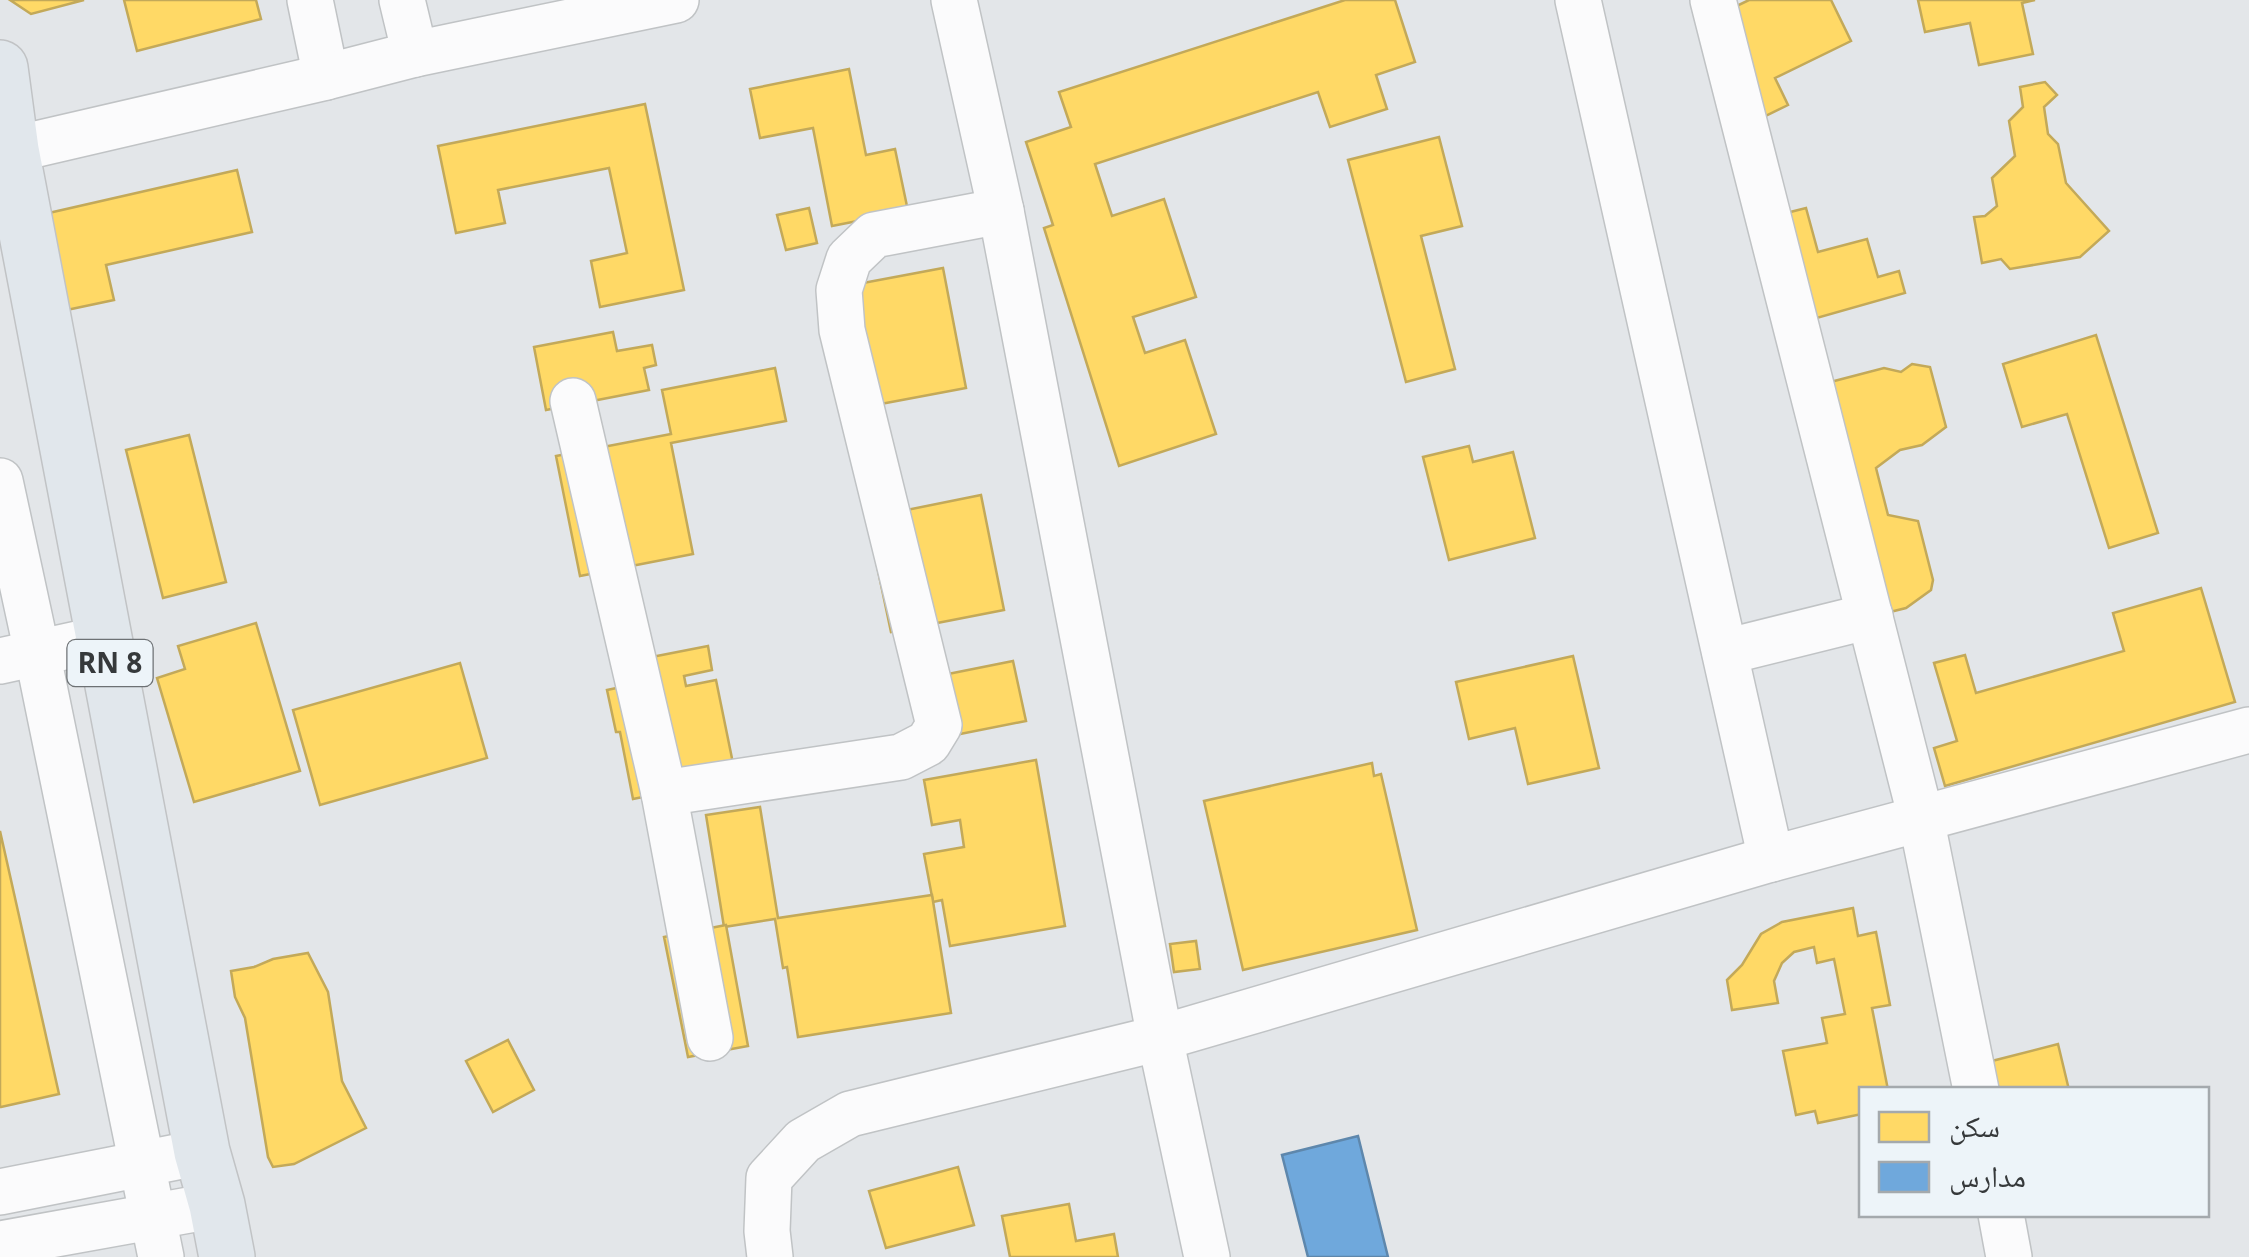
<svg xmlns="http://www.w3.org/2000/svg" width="2249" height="1257" viewBox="0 0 2249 1257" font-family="'Noto Sans','Noto Naskh Arabic',sans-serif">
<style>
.homes{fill:#ffd966;stroke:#c3a959;stroke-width:2.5}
.schools{fill:#6fa8dc;stroke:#5e87ac;stroke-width:2.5}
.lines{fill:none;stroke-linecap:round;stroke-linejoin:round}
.minor-casing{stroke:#c0c3c5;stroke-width:48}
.major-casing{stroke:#c1c3c5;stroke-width:58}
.minor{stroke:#fbfbfc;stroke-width:45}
.major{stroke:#e1e7ec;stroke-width:55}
.labels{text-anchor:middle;stroke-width:10;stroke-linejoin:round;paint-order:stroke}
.shield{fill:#edf4f9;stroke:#6d7174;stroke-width:2.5}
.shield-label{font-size:28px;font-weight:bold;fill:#36393b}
</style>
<rect width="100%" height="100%" fill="#e3e6e9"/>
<!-- homes -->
<g class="homes">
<polygon points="10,0 84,0 31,14"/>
<polygon points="124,0 256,0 261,19 137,51"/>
<polygon points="1345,0 1395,0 1415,62 1376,75 1387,109 1330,127 1318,92 1095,164 1112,216 1164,199 1196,297 1133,317 1145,353 1185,340 1216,434 1119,466 1044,228 1053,225 1026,142 1071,127 1059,92"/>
<polygon points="1749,0 1831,0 1851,41 1775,78 1788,105 1747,125 1697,25"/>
<polygon points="1918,0 2035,0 2022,3 2033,54 1979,65 1970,23 1925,32"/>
<polygon points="849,69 866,155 895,149 908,211 832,226 813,128 760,138 750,89"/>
<polygon points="2045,82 2057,95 2044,107 2048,134 2058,144 2066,183 2109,231 2080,257 2010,269 2001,259 1982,263 1974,217 1985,216 1997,206 1992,178 2015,156 2009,121 2023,107 2020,87"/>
<polygon points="645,104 684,290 600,307 591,261 627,253 609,168 498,190 505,223 456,233 438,146"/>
<polygon points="1439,137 1462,226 1421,236 1455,369 1406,382 1348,160"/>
<polygon points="237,170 252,232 106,265 114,300 62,311 40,215"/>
<polygon points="809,208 817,243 786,250 777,215"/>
<polygon points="1806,208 1818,252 1867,239 1878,277 1899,271 1905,293 1792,325 1763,219"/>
<polygon points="943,268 966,388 854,409 831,289"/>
<polygon points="613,332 617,351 652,345 656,365 644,368 649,390 546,410 534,347"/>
<polygon points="2096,335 2158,533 2109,548 2067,414 2022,427 2003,364"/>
<polygon points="1912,364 1930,367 1946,427 1922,445 1900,450 1876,468 1888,515 1918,521 1933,580 1931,590 1906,608 1862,619 1819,385 1884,368 1901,372"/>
<polygon points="775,368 786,421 671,443 693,554 580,576 556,456 671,434 662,390"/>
<polygon points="189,435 226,582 163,598 126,450"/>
<polygon points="1469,446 1473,462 1513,452 1535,538 1449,560 1423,457"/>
<polygon points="981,495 1004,610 891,632 867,518"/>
<polygon points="2201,588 2235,702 1945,786 1934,748 1957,741 1934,663 1965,655 1976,693 2124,651 2113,613"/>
<polygon points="256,623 300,771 194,802 157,678 185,669 178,646"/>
<polygon points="708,646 712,670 684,676 686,686 716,680 736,778 633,799 620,732 616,732 607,690 626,686 621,663"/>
<polygon points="1573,656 1599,768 1528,784 1515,728 1469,739 1456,682"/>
<polygon points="1013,661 1026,721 940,738 928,678"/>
<polygon points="460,663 487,758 320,805 293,710"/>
<polygon points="1036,760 1065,926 950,946 942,900 933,902 924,854 964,847 960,820 932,825 924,780"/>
<polygon points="1372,763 1374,776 1381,774 1417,930 1243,970 1204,801"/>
<polygon points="760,807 778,918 932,895 951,1013 798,1037 787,967 783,968 775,919 724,927 706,815"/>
<polygon points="0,831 59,1094 1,1107 0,1107"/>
<polygon points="1853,908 1858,936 1876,932 1890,1005 1872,1008 1888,1090 1862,1090 1862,1114 1818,1123 1815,1111 1796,1115 1783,1051 1827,1043 1822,1018 1845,1014 1834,959 1817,963 1814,947 1794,952 1782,963 1774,981 1778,1003 1732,1010 1727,980 1742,965 1761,934 1782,922"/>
<polygon points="726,925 748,1046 688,1057 664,937"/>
<polygon points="1196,941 1200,969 1174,972 1170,944"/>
<polygon points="308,953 328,992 342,1081 366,1128 294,1164 273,1167 268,1157 245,1018 235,997 231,971 254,967 273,959"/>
<polygon points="508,1040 534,1090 493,1112 466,1061"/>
<polygon points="2058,1044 2069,1090 1999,1090 1992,1061"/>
<polygon points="958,1167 974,1225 886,1248 869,1191"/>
<polygon points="1069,1204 1076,1241 1114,1234 1118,1257 1010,1257 1002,1216"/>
</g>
<!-- schools -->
<polygon class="schools" points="1358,1136 1388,1257 1308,1257 1282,1155"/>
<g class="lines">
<defs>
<g id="minor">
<polyline points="310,0 326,77"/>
<polyline points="402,0 415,54"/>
<polyline points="954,0 1001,211 1160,1038 1207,1257"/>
<polyline points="1578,0 1771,859"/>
<polyline points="1713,0 1921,818 1976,1090"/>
<polyline points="11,150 326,77 415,54 676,0"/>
<polyline points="573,401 664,793 710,1038"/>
<polyline points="0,481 37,652 161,1257"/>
<polyline points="1725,652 1870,616"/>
<polyline points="0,661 105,638"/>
<polyline points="664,793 901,757 928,743 939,725 842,330 839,290 849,259 874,235 1001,211"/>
<polyline points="0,1192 202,1152"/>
<polyline points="2001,1214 2009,1257"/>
<polyline points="0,1244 217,1205"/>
<polyline points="770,1257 767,1231 769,1178 803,1141 850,1114 1160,1038 1771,859 2249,730"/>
</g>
<polyline id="major" points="0,68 11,150 202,1152 217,1205 227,1257"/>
</defs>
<!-- minor casing -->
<use href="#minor" class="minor-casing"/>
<!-- major casing -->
<use href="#major" class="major-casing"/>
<!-- minor -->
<use href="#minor" class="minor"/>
<!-- major -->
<use href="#major" class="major"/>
</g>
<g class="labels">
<!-- shield labels -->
<rect class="shield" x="67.5" y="640" width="85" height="46" rx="8"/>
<g class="shield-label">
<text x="110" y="673">RN 8</text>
</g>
</g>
<!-- legend -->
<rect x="1859" y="1087" width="350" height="130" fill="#edf4f9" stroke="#a4a9ad" stroke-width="2.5"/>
<rect x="1879" y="1112" width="50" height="30" fill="#ffd966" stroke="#a4a9ad" stroke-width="2.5"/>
<text x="1949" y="1137" font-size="30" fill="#36393b">سكن</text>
<rect x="1879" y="1162" width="50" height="30" fill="#6fa8dc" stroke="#a4a9ad" stroke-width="2.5"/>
<text x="1949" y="1187" font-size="30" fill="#36393b">مدارس</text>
</svg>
